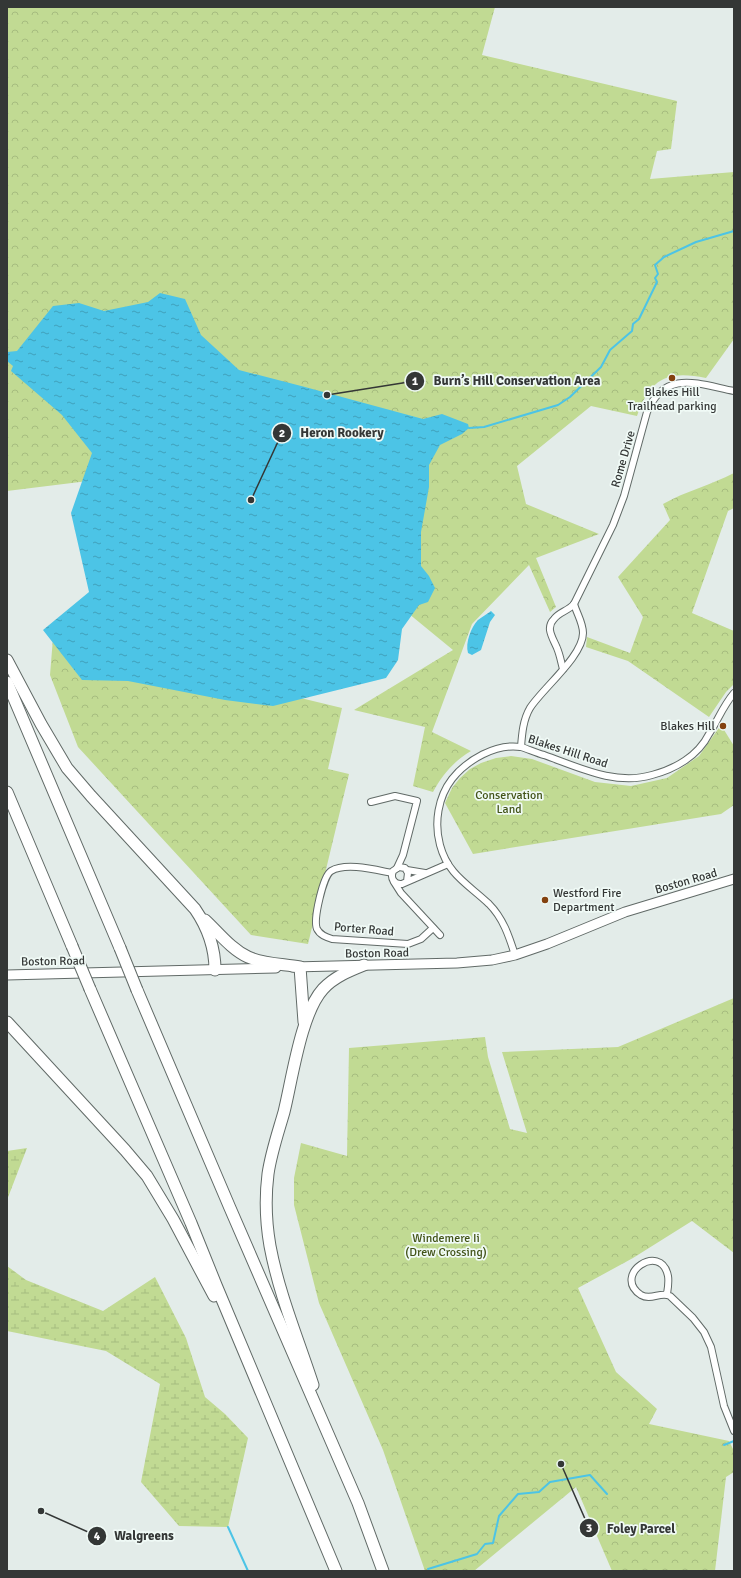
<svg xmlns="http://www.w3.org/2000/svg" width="741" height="1578" viewBox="0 0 741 1578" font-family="Signika,sans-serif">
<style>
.wetland{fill:url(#wetland-marsh)}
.park{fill:url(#park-crowns)}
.water{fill:url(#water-ripples)}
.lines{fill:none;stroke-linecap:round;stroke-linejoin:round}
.stream{stroke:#4cc4e6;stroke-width:2}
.minor-casing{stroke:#616a67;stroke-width:8}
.secondary-casing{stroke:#616a67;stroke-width:11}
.motorway-casing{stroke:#616a67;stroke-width:13}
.minor{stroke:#fff;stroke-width:6}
.secondary{stroke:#fff;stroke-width:9}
.motorway{stroke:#fff;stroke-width:11}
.motorway-bridge-casing{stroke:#616a67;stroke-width:13;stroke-linecap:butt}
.motorway-bridge{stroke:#fff;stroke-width:11}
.poi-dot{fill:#83410f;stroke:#f0faf6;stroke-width:1.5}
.labels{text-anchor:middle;stroke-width:3.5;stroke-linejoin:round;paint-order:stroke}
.poi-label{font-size:12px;fill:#343736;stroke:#f0faf6}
.street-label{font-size:12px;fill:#343736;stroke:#f0faf6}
.park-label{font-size:12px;fill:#425317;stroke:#f0faf6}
.leader{fill:none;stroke:#343736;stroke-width:1.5}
.callout-dot{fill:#343736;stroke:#f0faf6;stroke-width:1.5}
.mark-label{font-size:12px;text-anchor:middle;font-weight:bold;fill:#fff}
.callout-label{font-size:13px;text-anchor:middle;font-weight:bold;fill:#343736;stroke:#f0faf6;stroke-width:3.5;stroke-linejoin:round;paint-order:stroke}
</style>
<defs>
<pattern id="wetland-marsh" width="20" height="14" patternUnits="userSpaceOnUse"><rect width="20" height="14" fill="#c1da93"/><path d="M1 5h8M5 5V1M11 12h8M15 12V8" fill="none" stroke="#a6bc7f"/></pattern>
<pattern id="park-crowns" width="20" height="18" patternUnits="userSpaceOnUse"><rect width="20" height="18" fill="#c1da93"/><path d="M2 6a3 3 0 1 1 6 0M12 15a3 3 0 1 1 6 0" fill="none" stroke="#a6bc7f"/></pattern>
<pattern id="water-ripples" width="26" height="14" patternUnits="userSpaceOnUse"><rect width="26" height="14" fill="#4cc4e6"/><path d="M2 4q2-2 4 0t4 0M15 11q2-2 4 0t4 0" fill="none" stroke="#40a0bb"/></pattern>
</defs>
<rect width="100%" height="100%" fill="#e3ece9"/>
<!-- wetland -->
<g class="wetland">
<polygon points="27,1148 7,1200 7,1151"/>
<polygon points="7,1266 26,1280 103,1311 155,1277 186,1338 205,1397 225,1414 248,1438 228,1527 179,1526 141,1482 160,1384 106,1351 7,1331"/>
</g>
<!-- park -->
<g class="park">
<path d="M7,7H495L482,55L677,101L671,149L657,151L650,179L734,172V339L706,378C668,370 650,378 637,416L591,406L517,466L526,504L599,534L536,558L556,607L550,612L529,565L472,624L432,732L471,751C453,762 443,774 433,792L413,786L425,727L354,710L453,650L302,526L332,451L7,491Z"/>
<path d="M734,473V508L728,511L692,613L734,631V684L726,692L709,717L628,661L586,647L587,637L630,653L643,617L618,577L670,520L663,504C686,491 711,485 734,473Z"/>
<polygon points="53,638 342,708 328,769 349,774 308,944 251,935 78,747 50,675"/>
<polygon points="721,725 734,746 734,805 721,814 473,854 445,803 452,788 460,778 470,769 481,763 496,758 511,756 532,759 595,782 631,786 667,778 699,756"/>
<polygon points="734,998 734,1253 692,1221 633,1258 578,1288 616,1372 657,1409 649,1424 729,1441 734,1451 734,1472 726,1477 715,1571 612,1571 576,1487 474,1571 425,1571 383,1450 319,1303 294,1205 294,1178 301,1143 347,1156 349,1048 485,1037 488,1057 510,1129 527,1133 502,1052 618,1047"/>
</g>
<!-- water -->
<g class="water">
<polygon points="160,293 185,299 201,335 239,370 305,387 423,419 442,414 468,424 469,428 462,434 440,445 429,465 429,487 421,532 421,566 429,576 435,588 428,602 419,605 402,629 398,660 386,678 273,706 225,700 128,681 82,680 43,630 89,592 71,513 92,453 62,415 11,371 13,366 7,361 7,352 17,351 53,306 79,303 104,311 148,302"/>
<path d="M491,611L495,615L490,622L481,650L472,655L468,653C465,643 471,627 478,620C482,617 487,614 491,611Z"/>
</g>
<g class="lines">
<!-- stream -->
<g class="stream">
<polyline points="469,428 484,427 558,405 570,397 601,367 610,350 632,331 633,324 639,319 657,282 655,278 658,274 655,265 664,257 696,242 734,231"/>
<polyline points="724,1445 734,1441"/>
<polyline points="228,1527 248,1571"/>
<polyline points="428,1569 477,1554 485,1544 493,1543 499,1516 518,1494 539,1492 550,1482 590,1475 607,1494"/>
</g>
<defs>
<g id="minor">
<path d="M563,669C561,662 560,655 557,648C553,638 545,628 554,619C559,612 568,611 574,604L613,525L624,496L647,412C665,369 698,384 734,391"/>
<path d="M521,747C522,734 523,720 530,708C543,688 583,656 583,633C583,623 577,614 574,604"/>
<polyline points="371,802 395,796 417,801 403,855 397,868"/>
<polyline points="407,870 425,873"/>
<path d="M392,873C376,870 346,862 331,871C323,876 313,920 317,929C320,935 326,937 332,939L408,944L421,939L433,928"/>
<path d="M407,881L408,873L405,868L399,867L393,871C390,878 394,885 402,884L448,864"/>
<polyline points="394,882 401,893 440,935"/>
<path d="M515,955C509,936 503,918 489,904C468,884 448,875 440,845C434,823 438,797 452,779C467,760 496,743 521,747C528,749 536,753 544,755C578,767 615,786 652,775C675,769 698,756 709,734C718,720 723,706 734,693"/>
<path d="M667,1294C668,1288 669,1282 668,1276C661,1241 611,1275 641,1295C651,1301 661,1291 670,1296L693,1318L704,1332L711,1347L724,1406L734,1431"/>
</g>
<g id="secondary">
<polyline points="293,967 457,963 492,960 515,955 547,944 625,912 734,879"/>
<polyline points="7,975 276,968"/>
</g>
<g id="motorway">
<path d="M7,660L41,724L67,768L91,796L195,909C208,928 215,947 215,970"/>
<polyline points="7,682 120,948"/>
<polyline points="7,792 72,946"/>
<path d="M205,920C219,933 231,949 248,957C263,964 283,964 300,967L304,1022"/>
<polyline points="90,989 191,1223 216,1285 336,1571"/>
<polyline points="137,990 230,1208 358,1503 383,1571"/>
<polyline points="7,1022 125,1150 147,1176 173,1219 214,1296"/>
<path d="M313,1385C298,1339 279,1294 270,1246C266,1223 265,1198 268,1174C271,1153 278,1133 284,1112C292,1080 301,1013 323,989C334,977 349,971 364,965"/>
</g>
</defs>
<!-- minor casing -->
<use href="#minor" class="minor-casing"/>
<!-- secondary casing -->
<use href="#secondary" class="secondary-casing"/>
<!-- motorway casing -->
<use href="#motorway" class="motorway-casing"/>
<!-- minor -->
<use href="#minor" class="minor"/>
<!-- secondary -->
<use href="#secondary" class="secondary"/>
<!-- motorway -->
<use href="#motorway" class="motorway"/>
<defs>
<g id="motorway-bridge">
<polyline points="72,946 90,989"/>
<polyline points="120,948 137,990"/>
</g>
</defs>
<!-- motorway-bridge casing -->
<use href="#motorway-bridge" class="motorway-bridge-casing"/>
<!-- motorway-bridge -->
<use href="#motorway-bridge" class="motorway-bridge"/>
</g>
<!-- markers -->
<g class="poi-dot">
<circle cx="672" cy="378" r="4"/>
<circle cx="723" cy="726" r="4"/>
<circle cx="545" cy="900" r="4"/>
</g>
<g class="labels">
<!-- poi labels -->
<g class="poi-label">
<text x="672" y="396">Blakes Hill<tspan x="672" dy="14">Trailhead parking</tspan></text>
<text x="715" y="730" text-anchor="end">Blakes Hill</text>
<text x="553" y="897" text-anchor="start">Westford Fire<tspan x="553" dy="14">Department</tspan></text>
</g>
<!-- street labels -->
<g class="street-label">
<text transform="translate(623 459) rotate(-74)" y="4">Rome Drive</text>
<text transform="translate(568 751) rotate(18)" y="4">Blakes Hill Road</text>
<text transform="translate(686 881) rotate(-16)" y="4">Boston Road</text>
<text transform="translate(364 929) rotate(5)" y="4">Porter Road</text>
<text transform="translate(377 953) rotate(-1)" y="4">Boston Road</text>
<text transform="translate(53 961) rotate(-1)" y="4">Boston Road</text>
</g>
<!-- park labels -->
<g class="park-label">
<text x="509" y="799">Conservation<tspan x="509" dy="14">Land</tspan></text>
<text x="446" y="1242">Windemere Ii<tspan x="446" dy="14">(Drew Crossing)</tspan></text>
</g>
</g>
<!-- callouts -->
<path class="leader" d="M327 395L415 381M251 500L282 433M561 1464L589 1528M41 1511L97 1536"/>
<g class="callout-dot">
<circle cx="327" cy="395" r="4"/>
<circle cx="251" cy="500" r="4"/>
<circle cx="561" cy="1464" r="4"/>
<circle cx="41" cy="1511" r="4"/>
<circle cx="415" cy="381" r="10"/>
<circle cx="282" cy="433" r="10"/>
<circle cx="589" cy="1528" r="10"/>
<circle cx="97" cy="1536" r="10"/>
</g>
<g class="mark-label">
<text x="415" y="385">1</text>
<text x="282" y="437">2</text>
<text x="589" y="1532">3</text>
<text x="97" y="1540">4</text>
</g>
<g class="callout-label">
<text x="517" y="385">Burn’s Hill Conservation Area</text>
<text x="342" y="437">Heron Rookery</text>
<text x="641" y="1533">Foley Parcel</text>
<text x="144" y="1540">Walgreens</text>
</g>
<!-- border -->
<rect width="741" height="1578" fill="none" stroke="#343736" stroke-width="16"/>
</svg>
